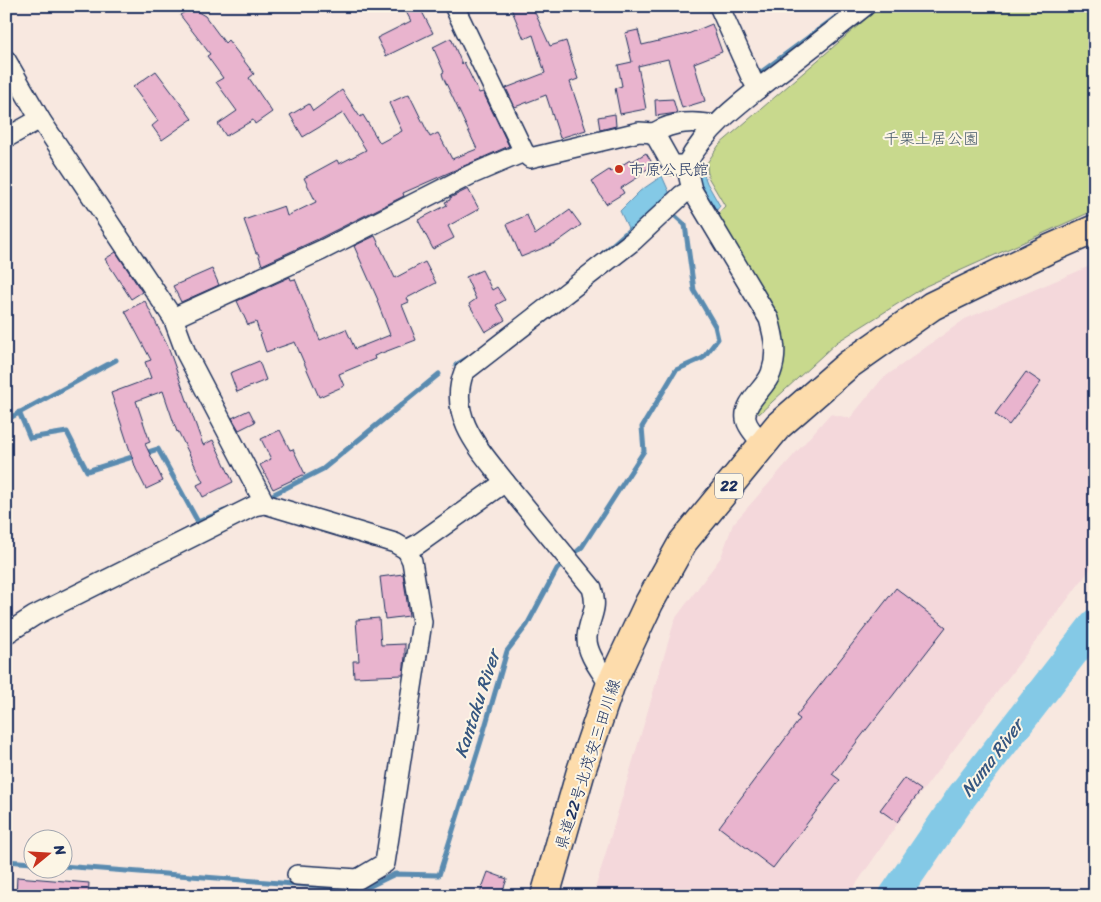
<svg xmlns="http://www.w3.org/2000/svg" width="1101" height="902" viewBox="0 0 1101 902" font-family="Sriracha,'Klee One',sans-serif">
<style>
.built{fill:#f4d8db}
.green{fill:#c8d98d;stroke:#728476}
.water{fill:#84c9e6;stroke:#5a8bb0}
.lines{fill:none;stroke-linecap:round;stroke-linejoin:round}
.stream{stroke:#5a8bb0;stroke-width:5}
.river{stroke:#84c9e6;stroke-width:31}
.building{fill:#e9b4ce;stroke:#1b2f5e}
.street-casing{stroke:#1b2f5e;stroke-width:22}
.primary-casing{stroke:#1b2f5e;stroke-width:31}
.street{stroke:#fcf5e5;stroke-width:19}
.primary{stroke:#fddcac;stroke-width:28}
.poi-dot{fill:#c8321e;stroke:#fcf5e5;stroke-width:2}
.labels{text-anchor:middle;stroke-width:4;stroke-linejoin:round;paint-order:stroke}
.shield{fill:#fcf5e5;stroke:#5e6a86;stroke-width:1}
.shield-label{font-size:15px;font-weight:bold;fill:#1b2f5e}
.park-label{font-size:16px;fill:#465a6a;stroke:#fcf5e5}
.poi-label{font-size:16px;fill:#1b2f5e;stroke:#fcf5e5;text-anchor:start}
.street-label{font-size:16px;fill:#1b2f5e;stroke:#fcf5e5}
.water-label{font-size:18px;font-style:italic;fill:#355680;stroke:#fcf5e5}
</style>
<rect width="100%" height="100%" fill="#f8e8e0"/>
<filter id="ink" filterUnits="userSpaceOnUse"><feTurbulence type="fractalNoise" baseFrequency=".02" numOctaves="2"/><feDisplacementMap in="SourceGraphic" scale="10" xChannelSelector="R" yChannelSelector="G"/><feConvolveMatrix kernelMatrix="1 2 1 2 8 2 1 2 1" color-interpolation-filters="sRGB"/></filter>
<g filter="url(#ink)">
<!-- built -->
<polygon class="built" points="1095,264 1095,563 896,826 848,896 593,896 675,619 721,557 733,524 830,414 850,418 882,379 965,319"/>
<!-- green -->
<polygon class="green" points="881,6 1095,6 1095,210 926,286 837,342 759,414 754,407 774,377 784,334 718,214 725,206 708,177 707,163 719,145"/>
<!-- water -->
<g class="water">
<polygon points="701,167 707,183 720,206 716,211 699,183 694,168"/>
<polygon points="662,176 670,194 629,230 620,211 640,191"/>
</g>
<g class="lines">
<!-- stream -->
<g class="stream">
<polyline points="760,73 836,17"/>
<polyline points="603,253 629,230"/>
<polyline points="456,365 468,358"/>
<polyline points="19,412 30,438 67,432 87,471 158,449 198,522 224,511"/>
<polyline points="6,420 116,360"/>
<polyline points="274,494 323,469 439,374"/>
<polyline points="572,556 582,547 644,451 642,427 676,370 703,358 718,339 715,326 694,290 685,225 673,214"/>
<polyline points="6,861 32,863"/>
<polyline points="62,866 357,889 364,889 395,874 439,875 481,741 507,651 527,625 557,569 565,562"/>
</g>
<!-- river -->
<polyline class="river" points="894,896 962,796 1095,624"/>
</g>
<!-- building -->
<g class="building">
<polygon points="403,6 419,6 433,33 386,56 377,38 411,21"/>
<polygon points="510,6 532,6 550,46 566,41 578,79 570,82 586,130 560,138 546,95 515,107 506,88 545,73 533,35 524,39"/>
<polygon points="191,8 205,16 225,43 228,40 254,74 249,78 272,112 255,124 253,120 226,136 218,124 237,111 216,82 223,78 207,56 210,54 180,15"/>
<polygon points="712,24 722,52 694,63 705,101 682,108 668,59 638,66 646,109 620,114 615,88 622,86 618,65 632,62 625,33 638,30 642,45 688,34"/>
<polygon points="451,38 462,64 464,62 479,93 483,92 509,146 403,193 404,196 318,239 262,265 258,253 256,253 244,220 284,206 287,216 316,202 304,178 337,160 339,164 366,150 343,113 303,137 290,115 309,104 313,111 342,90 360,117 363,115 380,143 402,131 389,103 409,94 430,137 438,133 452,159 477,149 443,77 442,73 444,72 433,47"/>
<polygon points="156,71 192,119 162,140 152,126 158,121 133,87"/>
<polygon points="673,99 677,113 656,116 655,100"/>
<polygon points="615,114 616,126 600,130 598,117"/>
<polygon points="646,153 651,161 651,167 639,174 640,176 621,188 624,193 606,204 592,181 609,170 611,172 630,160 631,162"/>
<polygon points="468,189 479,209 448,226 454,238 433,249 418,220 447,205 445,202 450,200 450,198"/>
<polygon points="570,210 581,225 556,243 521,257 507,224 527,215 535,235"/>
<polygon points="375,236 395,278 425,262 436,283 407,298 409,302 402,305 416,340 374,356 375,359 339,374 344,386 319,397 295,342 266,352 256,322 248,325 237,301 290,277 291,280 295,279 320,340 346,329 355,349 390,335 377,301 378,300 354,246"/>
<polygon points="116,252 142,292 131,299 105,259"/>
<polygon points="212,269 219,285 181,302 173,286"/>
<polygon points="482,270 492,290 497,287 505,300 496,305 505,320 485,332 469,304 476,299 466,277"/>
<polygon points="145,301 168,347 203,445 213,440 233,482 203,497 197,485 203,482 178,431 177,432 163,391 136,401 150,442 145,444 163,481 146,489 136,469 111,393 151,378 145,362 151,360 125,311"/>
<polygon points="259,361 266,380 237,392 230,373"/>
<polygon points="1026,372 1041,382 1009,425 995,414"/>
<polygon points="249,410 255,422 239,430 232,418"/>
<polygon points="280,430 290,450 293,449 305,474 273,489 260,465 271,459 261,439"/>
<polygon points="403,574 409,616 385,619 380,577"/>
<polygon points="896,588 946,627 832,774 840,780 773,868 719,827 800,719 796,716"/>
<polygon points="379,618 381,645 405,644 405,656 403,675 354,677 353,661 359,661 356,620"/>
<polygon points="904,778 921,790 897,822 880,810"/>
<polygon points="488,872 507,879 501,896 479,896"/>
<polygon points="17,877 89,883 88,896 16,896"/>
</g>
<g class="lines">
<defs>
<g id="street">
<polyline points="454,6 524,152 530,158 639,132 654,133 672,165 686,165"/>
<polyline points="719,6 751,77 758,89"/>
<polyline points="6,60 40,119 173,318 186,353 265,504"/>
<path d="M654,133C674,121 694,121 716,125"/>
<polyline points="6,138 40,119"/>
<polyline points="173,318 322,250 470,175 524,152"/>
<path d="M763,445C758,438 747,427 746,419C743,402 766,388 771,373C778,354 774,337 769,319L692,190L686,165C707,126 745,99 780,72C809,50 837,28 865,6"/>
<path d="M505,482C480,450 447,416 464,372L633,241L682,195L692,190"/>
<path d="M6,634L34,616L254,506L265,504L395,543L407,550L418,544L505,482L592,588C599,611 589,616 587,637C586,654 602,672 610,686"/>
<polyline points="297,875 358,879 385,863 422,622 412,561 407,550"/>
</g>
<polyline id="primary" points="545,896 581,771 610,686 649,603 683,542 778,426 848,365 932,306 1047,250 1095,229"/>
</defs>
<!-- street casing -->
<use href="#street" class="street-casing"/>
<!-- primary casing -->
<use href="#primary" class="primary-casing"/>
<!-- street -->
<use href="#street" class="street"/>
<!-- primary -->
<use href="#primary" class="primary"/>
</g>
</g>
<!-- markers -->
<circle class="poi-dot" cx="619" cy="169" r="5"/>
<g class="labels">
<!-- shield labels -->
<rect class="shield" x="715" y="473.5" width="28" height="25" rx="4"/>
<g class="shield-label">
<text x="729" y="491">22</text>
</g>
<!-- park labels -->
<g class="park-label">
<text x="931" y="144">千栗土居公園</text>
</g>
<!-- poi labels -->
<g class="poi-label">
<text x="629" y="175">市原公民館</text>
</g>
<!-- street labels -->
<g class="street-label">
<text transform="translate(587 764) rotate(-72)" y="6">県道22号北茂安三田川線</text>
</g>
<!-- water labels -->
<g class="water-label">
<text transform="translate(477 704) rotate(-72)" y="6">Kantaku River</text>
<text transform="translate(992 758) rotate(-53)" y="6">Numa River</text>
</g>
</g>
<!-- margin -->
<rect width="1101" height="902" fill="none" stroke="#fcf5e5" stroke-width="25"/>
<rect x="12" y="12" width="1076" height="877" fill="none" stroke="#1b2f5e" stroke-width="2" filter="url(#ink)"/>
<!-- north arrow -->
<g transform="translate(48 854) rotate(72)"><circle r="24" fill="#fcf5e5" stroke="#a2a6af"/>
<path d="M0-4L9 19L0 12L-9 19Z" fill="#c8321e"/>
<text y="-8" font-size="14" font-weight="bold" text-anchor="middle" fill="#1b2f5e">N</text>
</g>
</svg>
